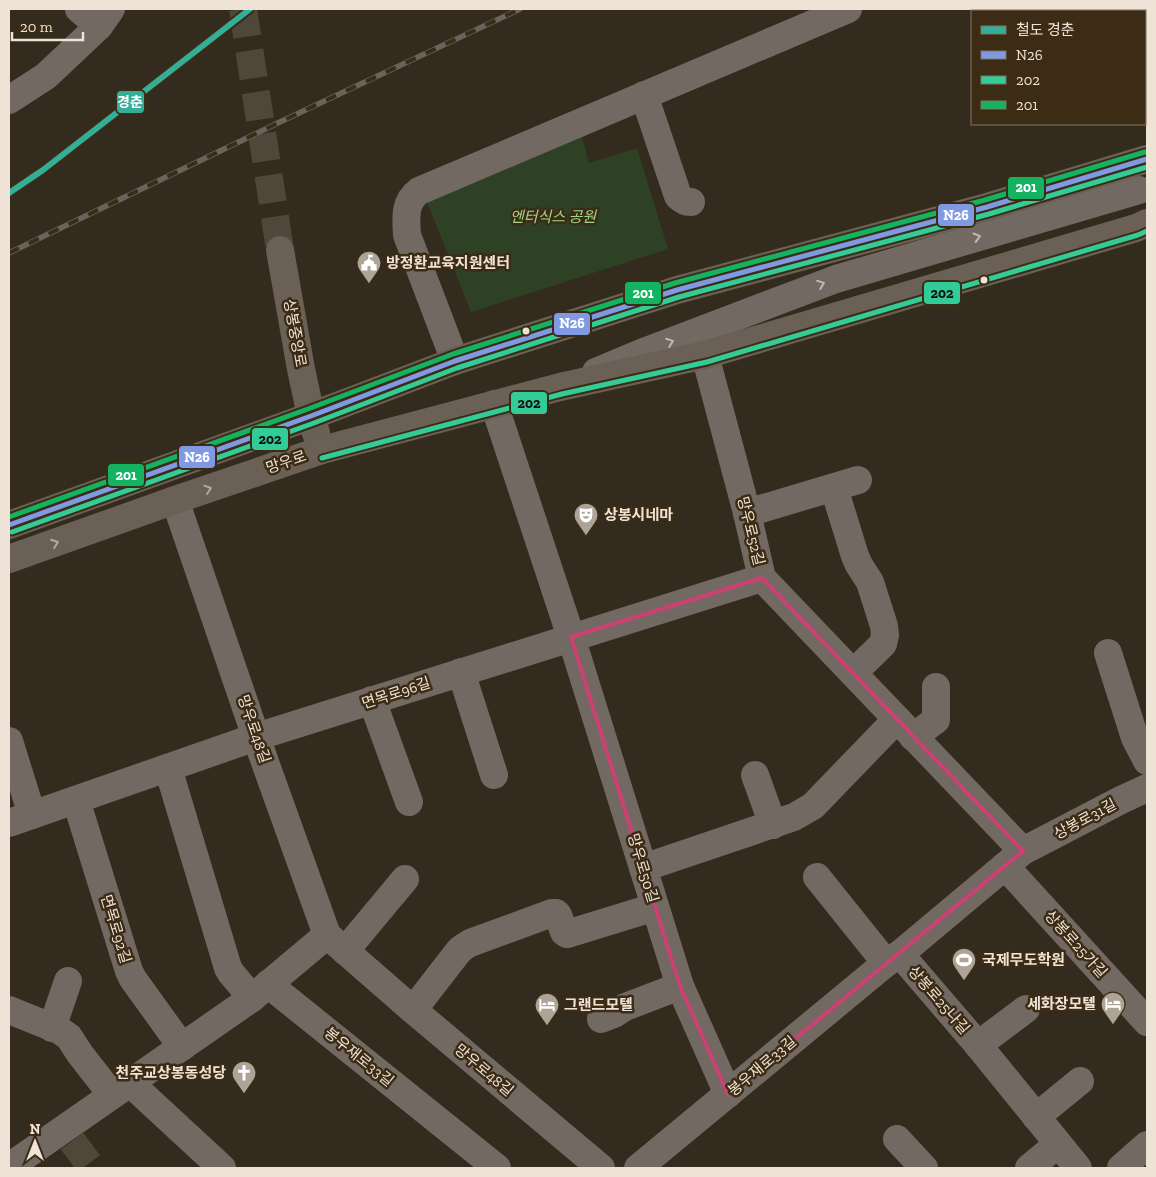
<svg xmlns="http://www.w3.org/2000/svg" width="1156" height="1177" viewBox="0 0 1156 1177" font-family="'Zilla Slab','Noto Sans KR',serif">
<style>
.green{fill:#2e4124}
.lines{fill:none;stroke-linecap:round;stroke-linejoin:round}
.minor-tunnel{stroke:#4f473a;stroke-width:28;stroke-dasharray:28 14;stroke-linecap:butt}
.major-tunnel{stroke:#4f473a;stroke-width:28;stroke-dasharray:28 14;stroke-linecap:butt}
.minor{stroke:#726962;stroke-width:28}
.major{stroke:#6a6055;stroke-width:28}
.rail-casing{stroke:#6a635a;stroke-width:5.5}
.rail{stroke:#3c2c15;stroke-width:4;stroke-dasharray:11;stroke-linecap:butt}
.bus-1-casing{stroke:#3c2c15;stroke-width:9}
.bus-2-casing{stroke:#3c2c15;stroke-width:9}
.bus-3-casing{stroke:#3c2c15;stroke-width:9}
.bus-1{stroke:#7f99e2;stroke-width:5}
.bus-2{stroke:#3c9;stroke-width:5}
.bus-3{stroke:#13b361;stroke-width:5}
.rail-1-casing{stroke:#3c2c15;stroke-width:10}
.rail-1{stroke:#33af97;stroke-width:6}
.oneway{stroke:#c3b8ad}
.oneway2{stroke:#b3a89c}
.marked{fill:none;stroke:#cb4174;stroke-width:4;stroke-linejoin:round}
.bus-dot{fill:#eee3d6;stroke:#3c2c15;stroke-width:2}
.labels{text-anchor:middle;stroke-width:5;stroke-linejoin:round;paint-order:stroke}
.park-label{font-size:15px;font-style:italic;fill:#9dd588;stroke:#3c2c15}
.poi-label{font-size:15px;font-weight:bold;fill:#eee3d6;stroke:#3c2c15;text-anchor:start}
.street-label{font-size:15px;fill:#eee3d6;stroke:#3c2c15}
.line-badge{stroke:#3c2c15;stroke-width:2}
.badge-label{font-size:14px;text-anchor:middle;font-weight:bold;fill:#fff}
.pale-badge-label{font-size:14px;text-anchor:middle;font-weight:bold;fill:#111}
</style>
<rect width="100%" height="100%" fill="#332b1e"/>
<!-- green -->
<polygon class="green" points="581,133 589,163 637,148 668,249 471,312 427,202"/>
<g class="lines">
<!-- minor-tunnel -->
<polyline class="minor-tunnel" points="72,1141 92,1168"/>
<!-- major-tunnel -->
<polyline class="major-tunnel" points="243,9 280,250"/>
<!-- minor -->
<g class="minor">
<polyline points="79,9 99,26"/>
<path d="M644,95L678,196C682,200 685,202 691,202"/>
<polyline points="9,100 46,76 99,26 111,9"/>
<polyline points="705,355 747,513 762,578 1023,851"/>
<path d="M455,361L407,235C406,218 404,202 419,191L848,9"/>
<polyline points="596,372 646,351 836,279 1139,190"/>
<polyline points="494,404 571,637 680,986 728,1094"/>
<polyline points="834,488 855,556 859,565 870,582 884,626 885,635 883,644 853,673"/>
<polyline points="175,500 256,737 327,935 413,1010 601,1168"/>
<polyline points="747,513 858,480"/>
<polyline points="1108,653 1135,738 1147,761"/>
<polyline points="461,672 494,775"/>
<polyline points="372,700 409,802"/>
<polyline points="913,737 936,720 936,687"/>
<polyline points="9,741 32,815"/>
<polyline points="168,768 228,968 231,973 252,998"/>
<polyline points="755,775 773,825"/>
<polyline points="76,800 129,971 133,979 182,1047"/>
<polyline points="9,823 256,737 762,578"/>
<polyline points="1005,866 1147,1022"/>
<polyline points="643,868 794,817 813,806 897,719"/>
<polyline points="817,877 886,963"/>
<polyline points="345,951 405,879"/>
<polyline points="900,954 978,1045 1078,1168"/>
<polyline points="268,984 497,1168"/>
<polyline points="9,1010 59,1030 69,1037 80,1054 112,1095"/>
<polyline points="413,1010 458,952 462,948 470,943 552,913 556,913 558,915 564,932 567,934 655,907"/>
<polyline points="601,1019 614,1014 625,1007 680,986"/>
<polyline points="52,1028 68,981"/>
<polyline points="978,1045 1026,1009"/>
<polyline points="130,1083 222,1168"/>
<polyline points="1036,1117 1080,1081"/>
<polyline points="897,1139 924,1168"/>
<polyline points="9,1167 252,998 327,935"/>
<polyline points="638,1168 886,963 900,954 1005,866 1023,851 1121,800 1147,788"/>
<polyline points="1029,1168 1058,1144"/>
<polyline points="1121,1168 1147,1145"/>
</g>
<!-- major -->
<g class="major">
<polyline points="280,250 301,369 311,416 316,433"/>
<polyline points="9,525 311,416 455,361 677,290 987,207 1147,159"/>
<polyline points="9,559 175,500 322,450 560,387 705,355 1136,228 1147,223"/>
</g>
<defs>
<polyline id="rail" points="9,253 282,121 520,9"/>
</defs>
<!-- rail casing -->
<use href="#rail" class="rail-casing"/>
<!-- rail -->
<use href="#rail" class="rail"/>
<defs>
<polyline id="bus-1" points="9,525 311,416 455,361 677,290 987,207 1147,159"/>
<g id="bus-2">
<polyline points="322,458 562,394 707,362 1138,235 1147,231"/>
<polyline points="12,532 314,423 457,368 679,297 989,214 1147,167"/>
</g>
<polyline id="bus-3" points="9,517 308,409 453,354 675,283 985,200 1145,152"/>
</defs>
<!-- bus-1 casing -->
<use href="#bus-1" class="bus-1-casing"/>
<!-- bus-2 casing -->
<use href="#bus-2" class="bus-2-casing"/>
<!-- bus-3 casing -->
<use href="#bus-3" class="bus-3-casing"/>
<!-- bus-1 -->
<use href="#bus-1" class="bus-1"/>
<!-- bus-2 -->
<use href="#bus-2" class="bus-2"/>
<!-- bus-3 -->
<use href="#bus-3" class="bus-3"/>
<defs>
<polyline id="rail-1" points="9,193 43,170 250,9"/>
</defs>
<!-- rail-1 casing -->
<use href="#rail-1" class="rail-1-casing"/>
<!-- rail-1 -->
<use href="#rail-1" class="rail-1"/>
</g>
<!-- one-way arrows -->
<defs><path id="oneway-chevron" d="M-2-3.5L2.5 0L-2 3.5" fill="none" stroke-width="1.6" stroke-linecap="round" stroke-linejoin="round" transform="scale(1.25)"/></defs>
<g class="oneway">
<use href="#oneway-chevron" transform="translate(977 237) rotate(-16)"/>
<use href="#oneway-chevron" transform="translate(821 284) rotate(-21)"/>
<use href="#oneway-chevron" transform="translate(670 342) rotate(-21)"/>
</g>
<g class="oneway2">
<use href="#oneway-chevron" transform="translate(208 489) rotate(-19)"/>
<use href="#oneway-chevron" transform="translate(55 543) rotate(-20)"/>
</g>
<!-- marked area -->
<path class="marked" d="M762,578L1023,851L728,1094L680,986L571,637Z"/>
<!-- icons -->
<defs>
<symbol id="civic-pin" viewBox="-11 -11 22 30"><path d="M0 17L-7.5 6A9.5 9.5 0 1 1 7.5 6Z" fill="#ada396" stroke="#3c2c15"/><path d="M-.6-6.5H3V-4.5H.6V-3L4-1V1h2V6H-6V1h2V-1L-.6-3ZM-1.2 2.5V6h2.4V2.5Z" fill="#fff"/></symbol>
<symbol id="theatre-pin" viewBox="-11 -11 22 30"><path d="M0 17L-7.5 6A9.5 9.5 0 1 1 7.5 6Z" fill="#ada396" stroke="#3c2c15"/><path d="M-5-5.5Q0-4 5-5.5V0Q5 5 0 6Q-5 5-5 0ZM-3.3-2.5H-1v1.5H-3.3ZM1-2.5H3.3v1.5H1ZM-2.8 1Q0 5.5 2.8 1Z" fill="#fff"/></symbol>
<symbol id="stadium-pin" viewBox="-11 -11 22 30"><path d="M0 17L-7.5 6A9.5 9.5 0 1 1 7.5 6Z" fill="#ada396" stroke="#3c2c15"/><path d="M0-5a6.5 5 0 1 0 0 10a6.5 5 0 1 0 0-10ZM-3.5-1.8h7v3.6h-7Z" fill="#fff"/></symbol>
<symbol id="hotel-pin" viewBox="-11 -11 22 30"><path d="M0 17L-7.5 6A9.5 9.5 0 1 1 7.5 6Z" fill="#ada396" stroke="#3c2c15"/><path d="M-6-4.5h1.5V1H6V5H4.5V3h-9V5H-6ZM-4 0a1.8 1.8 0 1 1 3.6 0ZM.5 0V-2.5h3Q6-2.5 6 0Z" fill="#fff"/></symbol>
<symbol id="church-pin" viewBox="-11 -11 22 30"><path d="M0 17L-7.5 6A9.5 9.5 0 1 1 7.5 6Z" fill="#ada396" stroke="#3c2c15"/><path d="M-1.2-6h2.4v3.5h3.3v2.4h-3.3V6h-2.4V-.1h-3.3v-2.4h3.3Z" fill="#fff"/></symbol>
</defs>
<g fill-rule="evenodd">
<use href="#civic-pin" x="355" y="249" width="28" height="38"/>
<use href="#theatre-pin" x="572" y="501" width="28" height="38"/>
<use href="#stadium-pin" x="950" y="946" width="28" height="38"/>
<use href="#hotel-pin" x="1099" y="990" width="28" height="38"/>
<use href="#hotel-pin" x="533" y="991" width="28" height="38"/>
<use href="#church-pin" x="230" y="1059" width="28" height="38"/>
</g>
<!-- markers -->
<g class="bus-dot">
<circle cx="984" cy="280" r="4.5"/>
<circle cx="526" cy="331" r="4.5"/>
</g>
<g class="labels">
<!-- park labels -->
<g class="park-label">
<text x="553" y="222">엔터식스 공원</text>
</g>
<!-- poi labels -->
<g class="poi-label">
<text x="386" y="268">방정환교육지원센터</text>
<text x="604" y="520">상봉시네마</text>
<text x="982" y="965">국제무도학원</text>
<text x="1096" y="1009" text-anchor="end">세화장모텔</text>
<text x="564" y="1010">그랜드모텔</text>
<text x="226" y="1078" text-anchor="end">천주교상봉동성당</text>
</g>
<!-- street labels -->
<g class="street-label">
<text transform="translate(295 333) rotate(80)" y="5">상봉중앙로</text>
<text transform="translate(286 462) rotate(-19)" y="5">망우로</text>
<text transform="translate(751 531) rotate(76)" y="5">망우로52길</text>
<text transform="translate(396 693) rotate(-18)" y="5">면목로96길</text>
<text transform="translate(254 729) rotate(71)" y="5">망우로48길</text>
<text transform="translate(1085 819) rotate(-28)" y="5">상봉로31길</text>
<text transform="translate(643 868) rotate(73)" y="5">망우로50길</text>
<text transform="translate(116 929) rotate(73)" y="5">면목로92길</text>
<text transform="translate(1076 944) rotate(48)" y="5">상봉로25가길</text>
<text transform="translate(939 1000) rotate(49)" y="5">상봉로25나길</text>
<text transform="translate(359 1057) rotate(39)" y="5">봉우재로33길</text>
<text transform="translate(762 1066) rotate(-40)" y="5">봉우재로33길</text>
<text transform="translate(484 1070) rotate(40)" y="5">망우로48길</text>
</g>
</g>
<g class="line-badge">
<rect x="116" y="90" width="29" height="24" rx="5" fill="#33af97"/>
<rect x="1007" y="176" width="38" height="24" rx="5" fill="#13b361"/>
<rect x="937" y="203" width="38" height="24" rx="5" fill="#7f99e2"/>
<rect x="923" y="281" width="38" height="24" rx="5" fill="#3c9"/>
<rect x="624" y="281" width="38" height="24" rx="5" fill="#13b361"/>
<rect x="553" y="312" width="38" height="24" rx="5" fill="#7f99e2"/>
<rect x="510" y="391" width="38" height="24" rx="5" fill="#3c9"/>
<rect x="251" y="427" width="38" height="24" rx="5" fill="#3c9"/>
<rect x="178" y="445" width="38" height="24" rx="5" fill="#7f99e2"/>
<rect x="107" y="463" width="38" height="24" rx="5" fill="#13b361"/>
</g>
<g class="badge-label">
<text x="130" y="107">경춘</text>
<text x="1026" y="192">201</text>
<text x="956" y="220">N26</text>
<text x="643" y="298">201</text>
<text x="572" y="328">N26</text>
<text x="197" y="462">N26</text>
<text x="126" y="480">201</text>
</g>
<g class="pale-badge-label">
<text x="942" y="298">202</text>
<text x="529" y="408">202</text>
<text x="270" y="444">202</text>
</g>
<!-- border -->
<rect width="1156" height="1177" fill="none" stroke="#eee3d6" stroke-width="20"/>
<!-- legend -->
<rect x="971" y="10" width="175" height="115" fill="#3c2c15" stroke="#837562"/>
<rect x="981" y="26" width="25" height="8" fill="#33af97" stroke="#837562"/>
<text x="1016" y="35" font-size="15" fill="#eee3d6">철도 경춘</text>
<rect x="981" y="51" width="25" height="8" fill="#7f99e2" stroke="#837562"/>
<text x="1016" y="60" font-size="15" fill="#eee3d6">N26</text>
<rect x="981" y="76" width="25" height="8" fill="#33cc99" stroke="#837562"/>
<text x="1016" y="85" font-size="15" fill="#eee3d6">202</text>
<rect x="981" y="101" width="25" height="8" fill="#13b361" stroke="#837562"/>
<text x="1016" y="110" font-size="15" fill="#eee3d6">201</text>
<!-- north arrow -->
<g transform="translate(35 1142)" stroke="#3c2c15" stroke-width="4" paint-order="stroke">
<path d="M0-4L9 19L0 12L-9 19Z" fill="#eee3d6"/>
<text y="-8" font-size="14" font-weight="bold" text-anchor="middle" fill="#eee3d6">N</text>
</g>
<!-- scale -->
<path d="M12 32v8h71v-8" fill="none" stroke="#eee3d6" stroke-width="2.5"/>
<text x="20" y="32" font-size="15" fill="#eee3d6" stroke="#3c2c15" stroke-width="4" paint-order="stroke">20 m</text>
</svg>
